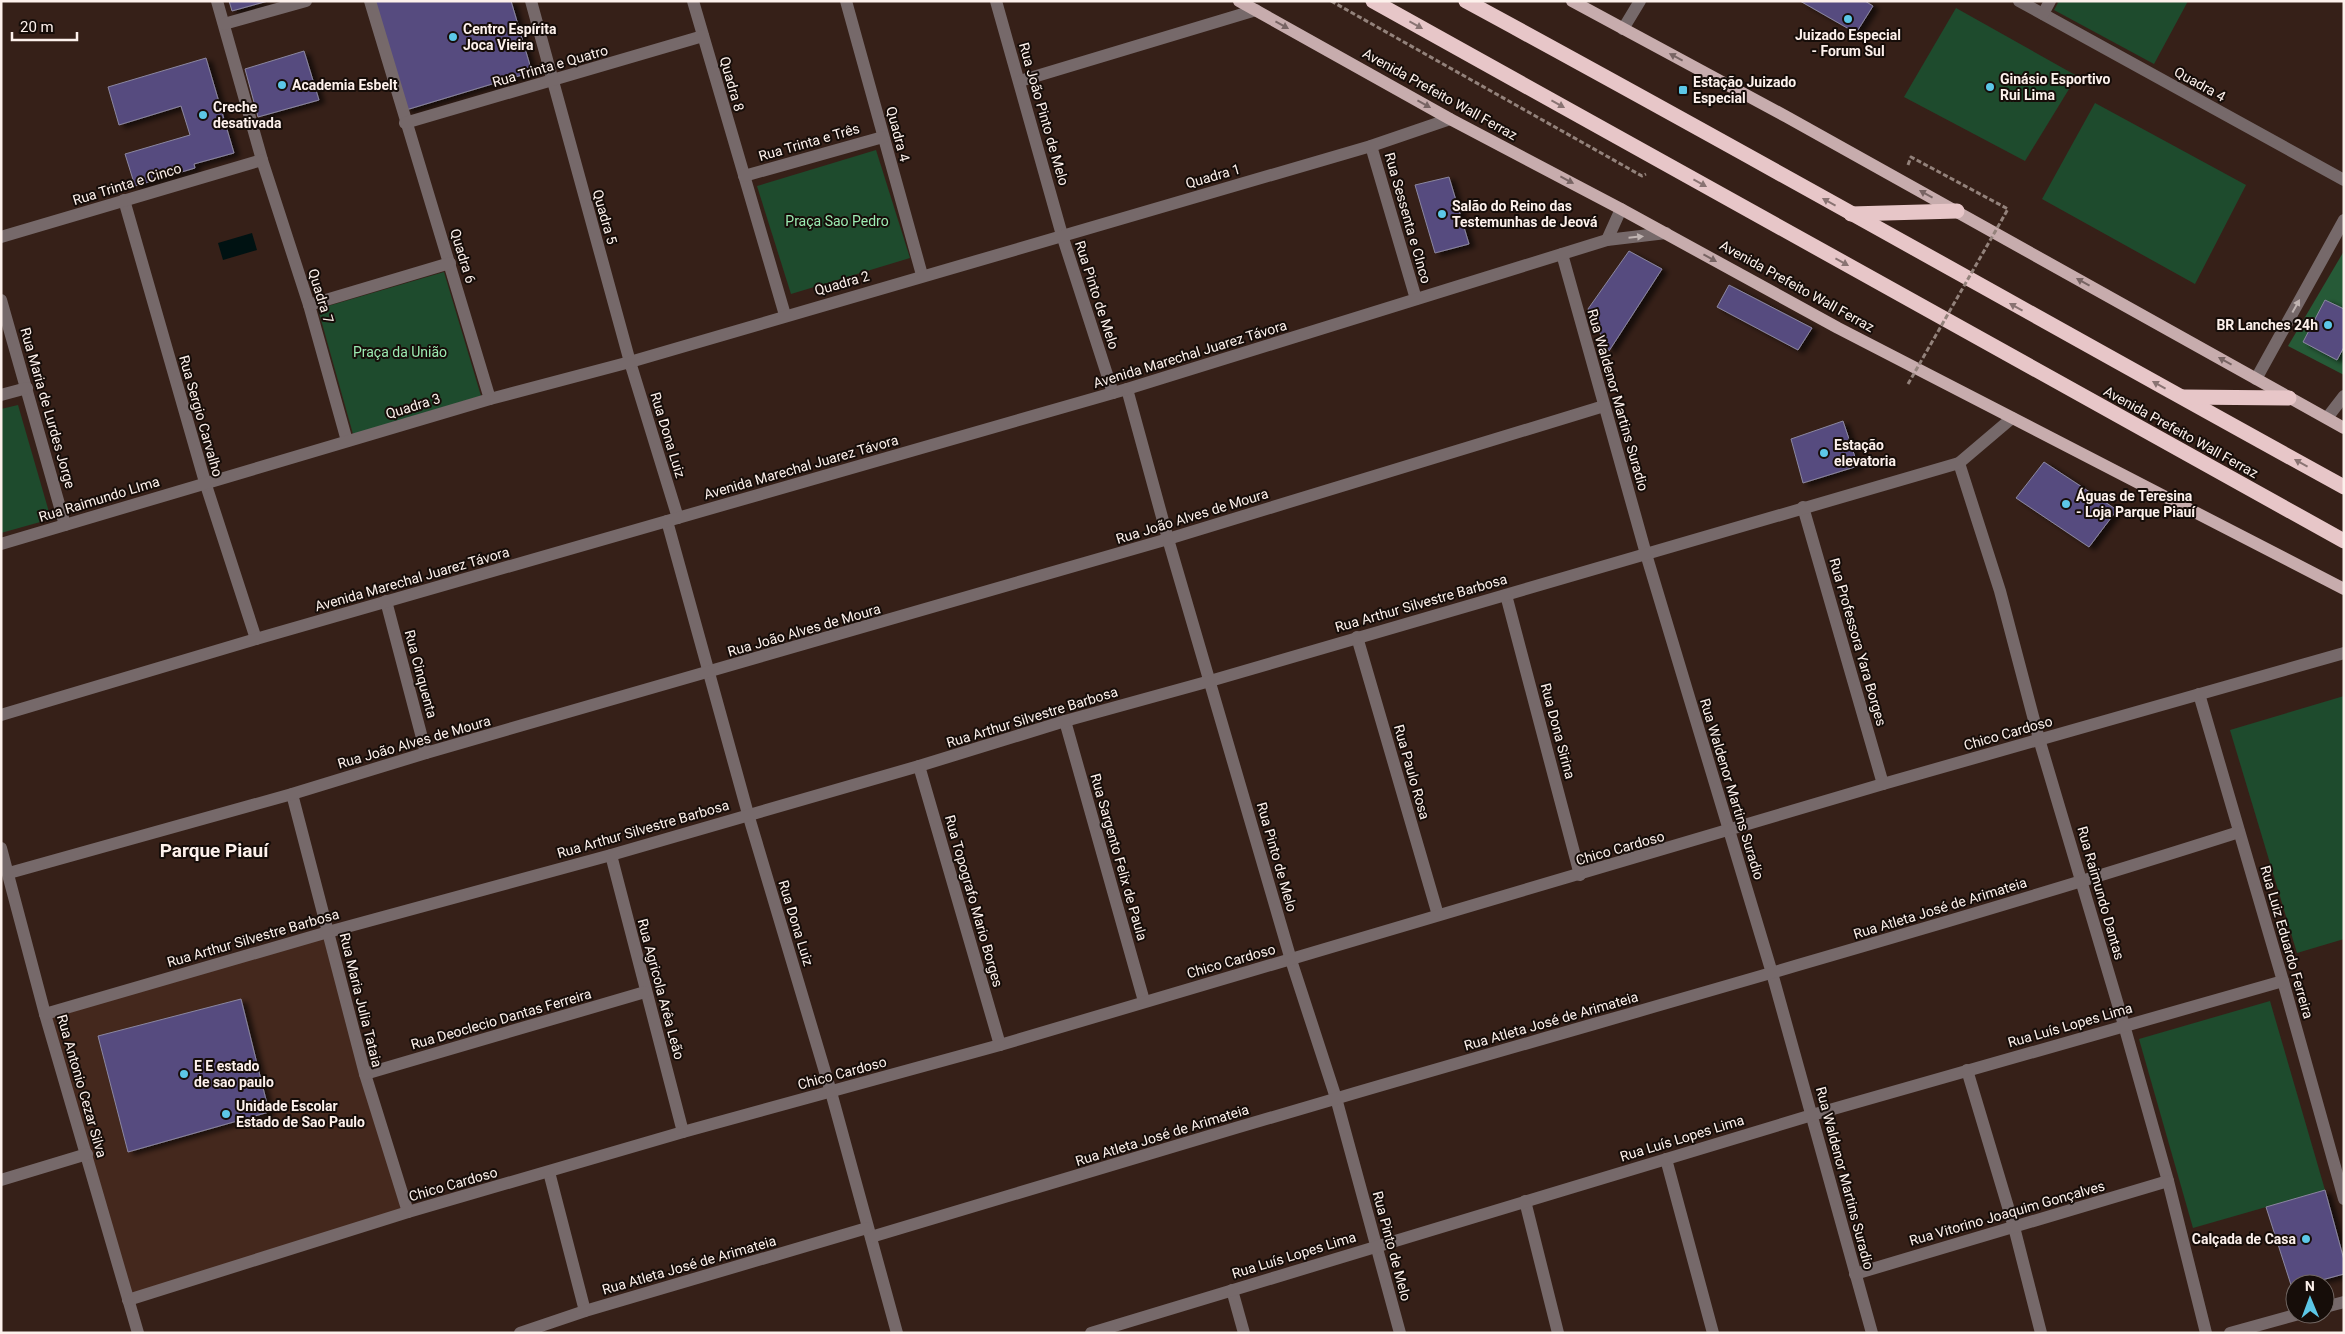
<svg xmlns="http://www.w3.org/2000/svg" width="2345" height="1334" viewBox="0 0 2345 1334" font-family="Roboto,sans-serif">
<style>
.built{fill:#44281d}
.green{fill:#1e4b2d}
.forest{fill:#265a37}
.water{fill:#001212}
.building{fill:#574c7f;stroke:#8b87a0;filter:url(#shadow)}
.lines{fill:none;stroke-linecap:round;stroke-linejoin:round}
.path{stroke:#93827b;stroke-width:3;stroke-dasharray:5 2.5;stroke-linecap:butt}
.minor{stroke:#76696a;stroke-width:12}
.major{stroke:#c7acad;stroke-width:12}
.highway{stroke:#e7c6c8;stroke-width:15}
.path-bridge{stroke:#93827b;stroke-width:3;stroke-dasharray:5 2.5;stroke-linecap:butt}
.oneway{fill:#776463}
.oneway2{fill:#897372}
.oneway3{fill:#c0b4b2}
.poi-dot{fill:#5cc7e7;stroke:#160d09;stroke-width:2}
.labels{text-anchor:middle;stroke-width:4;stroke-linejoin:round;paint-order:stroke}
.poi-label{font-size:14px;font-weight:bold;fill:#fdf1ec;stroke:#160d09;text-anchor:start}
.street-label{font-size:14px;fill:#fdf1ec;stroke:#160d09}
.park-label{font-size:14px;fill:#9cebb2;stroke:#160d09}
.district-label{font-size:19px;font-weight:bold;fill:#fdf1ec;stroke:#160d09}
</style>
<defs>
<filter id="shadow"><feDropShadow dx="5.5" dy="3" stdDeviation="2.5" flood-color="#0009"/></filter>
</defs>
<rect width="100%" height="100%" fill="#362018"/>
<!-- built -->
<polygon class="built" points="328,932 408,1212 128,1300 45,1014"/>
<!-- green -->
<g class="green">
<polygon points="2059,1 2188,1 2154,64 2054,10"/>
<polygon points="1956,8 2077,76 2025,161 1904,97"/>
<polygon points="2095,103 2246,185 2195,284 2042,199"/>
<polygon points="876,150 910,258 791,294 757,186"/>
<polygon points="444,272 481,396 353,434 318,309"/>
<polygon points="18,405 51,519 1,533 1,409"/>
<polygon points="2344,696 2344,939 2297,953 2230,730"/>
<polygon points="2270,1001 2325,1190 2193,1228 2139,1039"/>
</g>
<!-- forest -->
<polygon class="forest" points="2344,251 2344,375 2288,346"/>
<!-- water -->
<polygon class="water" points="252,233 257,250 223,260 218,243"/>
<!-- building -->
<g class="building">
<polygon points="229,1 268,1 232,11"/>
<polygon points="375,1 511,1 532,72 406,110"/>
<polygon points="1800,1 1865,1 1873,6 1856,33"/>
<polygon points="304,51 319,100 258,117 245,69"/>
<polygon points="206,58 234,153 194,164 195,168 135,186 125,154 190,135 181,106 119,125 108,87"/>
<polygon points="1449,177 1469,244 1435,253 1415,185"/>
<polygon points="1629,251 1662,269 1609,351 1588,309"/>
<polygon points="1729,285 1812,328 1798,350 1717,307"/>
<polygon points="2325,300 2344,309 2344,347 2337,360 2303,342"/>
<polygon points="1843,421 1858,466 1803,483 1791,439"/>
<polygon points="2044,462 2117,510 2089,547 2016,498"/>
<polygon points="241,999 269,1112 128,1152 98,1036"/>
<polygon points="2325,1190 2344,1260 2344,1274 2307,1284 2295,1284 2295,1287 2292,1288 2266,1207"/>
</g>
<g class="lines">
<!-- path -->
<g class="path">
<polyline points="1331,1 1642,176 1646,174"/>
<polyline points="1908,165 1911,157 2008,209"/>
</g>
<!-- minor -->
<g class="minor">
<polyline points="217,1 262,160 309,305 347,441"/>
<polyline points="370,1 490,399"/>
<polyline points="531,1 630,362 678,518"/>
<polyline points="693,1 785,315"/>
<polyline points="846,1 922,275"/>
<polyline points="996,1 1062,235 1113,393"/>
<polyline points="2019,1 2344,180"/>
<polyline points="2043,14 2050,1"/>
<polyline points="224,24 306,1"/>
<polyline points="1623,29 1640,1"/>
<polyline points="1020,81 1256,10"/>
<polyline points="405,123 703,36"/>
<polyline points="1371,146 1416,299"/>
<polyline points="744,176 883,137"/>
<polyline points="124,200 205,482 256,639"/>
<polyline points="1,237 262,160"/>
<polyline points="1607,240 1621,209"/>
<polyline points="1562,254 1646,554 1772,973 1872,1333"/>
<polyline points="1,300 65,525"/>
<polyline points="309,305 450,263"/>
<polyline points="2256,379 2344,220"/>
<polyline points="1127,389 1168,539 1291,960 1336,1098 1400,1333"/>
<polyline points="1,395 27,388"/>
<polyline points="2327,418 2344,396"/>
<polyline points="1959,463 2000,591 2039,739 2124,1025 2168,1181 2206,1333"/>
<polyline points="1803,507 1883,784"/>
<polyline points="667,521 748,814 831,1092 897,1333"/>
<polyline points="1,544 490,399 630,362 1371,146 1450,119"/>
<polyline points="1506,595 1580,875"/>
<polyline points="386,601 426,753"/>
<polyline points="1357,637 1438,915"/>
<polyline points="2199,694 2283,981 2344,1199"/>
<polyline points="1,715 256,639 1127,389 1607,240 1666,233"/>
<polyline points="1065,721 1144,1001"/>
<polyline points="919,766 1000,1045"/>
<polyline points="292,794 365,1074 408,1212"/>
<polyline points="1,848 45,1014 138,1333"/>
<polyline points="611,855 683,1132"/>
<polyline points="9,873 292,794 426,753 1168,539 1604,406"/>
<polyline points="45,1014 328,932 611,855 919,766 1065,721 1210,681 1959,463 2012,418"/>
<polyline points="1967,1070 2014,1227 2041,1333"/>
<polyline points="365,1074 645,992"/>
<polyline points="1666,1159 1713,1333"/>
<polyline points="549,1172 585,1311"/>
<polyline points="1,1180 87,1154"/>
<polyline points="1525,1201 1558,1333"/>
<path d="M871,1237C1027,1191 1182,1143 1338,1098C1639,1010 1941,927 2239,832"/>
<polyline points="1855,1274 2168,1181"/>
<polyline points="1232,1290 1244,1333"/>
<polyline points="128,1300 408,1212 683,1132 1000,1045 1883,784 2344,653"/>
<polyline points="2325,1307 2344,1302"/>
<polyline points="520,1333 585,1311 867,1228"/>
<polyline points="1091,1333 1812,1115 2283,981"/>
<polyline points="2230,1333 2299,1314"/>
</g>
<!-- major -->
<g class="major">
<polyline points="1239,1 1450,119 1621,209 1838,328 2344,589"/>
<polyline points="1572,1 1787,117 2344,428"/>
</g>
<!-- highway -->
<g class="highway">
<polyline points="1373,1 2344,541"/>
<path d="M1466,1C1760,160 2051,326 2344,487"/>
<polyline points="1851,214 1957,211"/>
<polyline points="2183,397 2289,398"/>
</g>
<!-- path-bridge -->
<polyline class="path-bridge" points="1908,384 2008,209"/>
</g>
<!-- one-way arrows -->
<defs><path id="oneway-solid" d="M-6-.8H1V-3.2L6.5 0L1 3.2V.8H-6Z" transform="scale(1.25)"/></defs>
<g class="oneway">
<use href="#oneway-solid" transform="translate(1282 25) rotate(29)"/>
<use href="#oneway-solid" transform="translate(1676 57) rotate(-152)"/>
<use href="#oneway-solid" transform="translate(1424 104) rotate(29)"/>
<use href="#oneway-solid" transform="translate(1567 180) rotate(28)"/>
<use href="#oneway-solid" transform="translate(1926 194) rotate(-151)"/>
<use href="#oneway-solid" transform="translate(1710 258) rotate(29)"/>
<use href="#oneway-solid" transform="translate(2083 282) rotate(-151)"/>
<use href="#oneway-solid" transform="translate(2225 361) rotate(-151)"/>
</g>
<g class="oneway2">
<use href="#oneway-solid" transform="translate(1416 25) rotate(29)"/>
<use href="#oneway-solid" transform="translate(1558 104) rotate(29)"/>
<use href="#oneway-solid" transform="translate(1700 183) rotate(29)"/>
<use href="#oneway-solid" transform="translate(1829 202) rotate(-151)"/>
<use href="#oneway-solid" transform="translate(1842 262) rotate(29)"/>
<use href="#oneway-solid" transform="translate(2016 307) rotate(-151)"/>
<use href="#oneway-solid" transform="translate(2159 385) rotate(-151)"/>
<use href="#oneway-solid" transform="translate(2301 463) rotate(-151)"/>
</g>
<g class="oneway3">
<use href="#oneway-solid" transform="translate(1636 237) rotate(-6)"/>
<use href="#oneway-solid" transform="translate(2296 306) rotate(-61)"/>
</g>
<!-- markers -->
<g class="poi-dot">
<circle cx="1848" cy="19" r="5"/>
<circle cx="453" cy="37" r="5"/>
<circle cx="282" cy="85" r="5"/>
<circle cx="1990" cy="87" r="5"/>
<rect x="1678" y="85" width="10" height="10" rx="2.5"/>
<circle cx="203" cy="115" r="5"/>
<circle cx="1442" cy="214" r="5"/>
<circle cx="2328" cy="325" r="5"/>
<circle cx="1824" cy="453" r="5"/>
<circle cx="2066" cy="504" r="5"/>
<circle cx="184" cy="1074" r="5"/>
<circle cx="226" cy="1114" r="5"/>
<circle cx="2306" cy="1239" r="5"/>
</g>
<g class="labels">
<!-- poi labels -->
<g class="poi-label">
<text x="463" y="34">Centro Espírita<tspan x="463" dy="16">Joca Vieira</tspan></text>
<text x="1848" y="40" text-anchor="middle">Juizado Especial<tspan x="1848" dy="16">- Forum Sul</tspan></text>
<text x="2000" y="84">Ginásio Esportivo<tspan x="2000" dy="16">Rui Lima</tspan></text>
<text x="1693" y="87">Estação Juizado<tspan x="1693" dy="16">Especial</tspan></text>
<text x="292" y="90">Academia Esbelt</text>
<text x="213" y="112">Creche<tspan x="213" dy="16">desativada</tspan></text>
<text x="1452" y="211">Salão do Reino das<tspan x="1452" dy="16">Testemunhas de Jeová</tspan></text>
<text x="2318" y="330" text-anchor="end">BR Lanches 24h</text>
<text x="1834" y="450">Estação<tspan x="1834" dy="16">elevatoria</tspan></text>
<text x="2076" y="501">Águas de Teresina<tspan x="2076" dy="16">- Loja Parque Piauí</tspan></text>
<text x="194" y="1071">E E estado<tspan x="194" dy="16">de sao paulo</tspan></text>
<text x="236" y="1111">Unidade Escolar<tspan x="236" dy="16">Estado de Sao Paulo</tspan></text>
<text x="2296" y="1244" text-anchor="end">Calçada de Casa</text>
</g>
<!-- street labels -->
<g class="street-label">
<text transform="translate(550 66) rotate(-16)" y="5">Rua Trinta e Quatro</text>
<text transform="translate(732 84) rotate(74)" y="5">Quadra 8</text>
<text transform="translate(2200 84) rotate(29)" y="5">Quadra 4</text>
<text transform="translate(1440 94) rotate(29)" y="5">Avenida Prefeito Wall Ferraz</text>
<text transform="translate(1044 114) rotate(74)" y="5">Rua João Pinto de Melo</text>
<text transform="translate(898 134) rotate(75)" y="5">Quadra 4</text>
<text transform="translate(809 142) rotate(-16)" y="5">Rua Trinta e Três</text>
<text transform="translate(1213 176) rotate(-16)" y="5">Quadra 1</text>
<text transform="translate(127 184) rotate(-17)" y="5">Rua Trinta e Cinco</text>
<text transform="translate(605 217) rotate(74)" y="5">Quadra 5</text>
<text transform="translate(1408 218) rotate(74)" y="5">Rua Sessenta e CInco</text>
<text transform="translate(463 256) rotate(73)" y="5">Quadra 6</text>
<text transform="translate(842 283) rotate(-16)" y="5">Quadra 2</text>
<text transform="translate(1797 286) rotate(29)" y="5">Avenida Prefeito Wall Ferraz</text>
<text transform="translate(1097 295) rotate(72)" y="5">Rua Pinto de Melo</text>
<text transform="translate(321 296) rotate(73)" y="5">Quadra 7</text>
<text transform="translate(1190 354) rotate(-17)" y="5">Avenida Marechal Juarez Távora</text>
<text transform="translate(1618 400) rotate(74)" y="5">Rua Waldenor Martins Suradio</text>
<text transform="translate(413 406) rotate(-17)" y="5">Quadra 3</text>
<text transform="translate(48 408) rotate(74)" y="5">Rua Maria de Lurdes Jorge</text>
<text transform="translate(201 416) rotate(74)" y="5">Rua Sergio Carvalho</text>
<text transform="translate(2181 432) rotate(29)" y="5">Avenida Prefeito Wall Ferraz</text>
<text transform="translate(668 435) rotate(73)" y="5">Rua Dona Luiz</text>
<text transform="translate(801 467) rotate(-16)" y="5">Avenida Marechal Juarez Távora</text>
<text transform="translate(99 499) rotate(-17)" y="5">Rua Raimundo LIma</text>
<text transform="translate(1192 516) rotate(-17)" y="5">Rua João Alves de Moura</text>
<text transform="translate(412 579) rotate(-16)" y="5">Avenida Marechal Juarez Távora</text>
<text transform="translate(1421 603) rotate(-16)" y="5">Rua Arthur Silvestre Barbosa</text>
<text transform="translate(804 630) rotate(-16)" y="5">Rua João Alves de Moura</text>
<text transform="translate(1858 642) rotate(74)" y="5">Rua Professora Yara Borges</text>
<text transform="translate(421 674) rotate(75)" y="5">Rua Cinquenta</text>
<text transform="translate(1032 717) rotate(-17)" y="5">Rua Arthur Silvestre Barbosa</text>
<text transform="translate(1558 731) rotate(75)" y="5">Rua Dona Sirina</text>
<text transform="translate(2008 733) rotate(-16)" y="5">Chico Cardoso</text>
<text transform="translate(414 742) rotate(-16)" y="5">Rua João Alves de Moura</text>
<text transform="translate(1412 772) rotate(74)" y="5">Rua Paulo Rosa</text>
<text transform="translate(1732 789) rotate(73)" y="5">Rua Waldenor Martins Suradio</text>
<text transform="translate(643 829) rotate(-16)" y="5">Rua Arthur Silvestre Barbosa</text>
<text transform="translate(1620 848) rotate(-16)" y="5">Chico Cardoso</text>
<text transform="translate(1119 857) rotate(74)" y="5">Rua Sargento Felix de Paula</text>
<text transform="translate(1277 857) rotate(74)" y="5">Rua Pinto de Melo</text>
<text transform="translate(2101 893) rotate(74)" y="5">Rua Raimundo Dantas</text>
<text transform="translate(974 901) rotate(74)" y="5">Rua Topografo Mario Borges</text>
<text transform="translate(1940 908) rotate(-17)" y="5">Rua Atleta José de Arimateia</text>
<text transform="translate(796 923) rotate(73)" y="5">Rua Dona Luiz</text>
<text transform="translate(253 938) rotate(-16)" y="5">Rua Arthur Silvestre Barbosa</text>
<text transform="translate(2287 942) rotate(74)" y="5">Rua Luiz Eduardo Ferreira</text>
<text transform="translate(1231 961) rotate(-16)" y="5">Chico Cardoso</text>
<text transform="translate(661 989) rotate(75)" y="5">Rua Agricola Arêa Leão</text>
<text transform="translate(361 1000) rotate(76)" y="5">Rua Maria Julia Tataia</text>
<text transform="translate(501 1019) rotate(-16)" y="5">Rua Deoclecio Dantas Ferreira</text>
<text transform="translate(1551 1021) rotate(-16)" y="5">Rua Atleta José de Arimateia</text>
<text transform="translate(2070 1025) rotate(-16)" y="5">Rua Luís Lopes Lima</text>
<text transform="translate(842 1073) rotate(-15)" y="5">Chico Cardoso</text>
<text transform="translate(82 1086) rotate(74)" y="5">Rua Antonio Cezar Silva</text>
<text transform="translate(1162 1135) rotate(-17)" y="5">Rua Atleta José de Arimateia</text>
<text transform="translate(1682 1138) rotate(-17)" y="5">Rua Luís Lopes Lima</text>
<text transform="translate(1845 1178) rotate(75)" y="5">Rua Waldenor Martins Suradio</text>
<text transform="translate(453 1184) rotate(-16)" y="5">Chico Cardoso</text>
<text transform="translate(2007 1213) rotate(-16)" y="5">Rua Vitorino Joaquim Gonçalves</text>
<text transform="translate(1392 1246) rotate(75)" y="5">Rua Pinto de Melo</text>
<text transform="translate(1294 1255) rotate(-17)" y="5">Rua Luís Lopes Lima</text>
<text transform="translate(689 1265) rotate(-16)" y="5">Rua Atleta José de Arimateia</text>
</g>
<!-- park labels -->
<g class="park-label">
<text x="837" y="226">Praça Sao Pedro</text>
<text x="400" y="357">Praça da União</text>
</g>
<!-- district labels -->
<g class="district-label">
<text x="214" y="857">Parque Piauí</text>
</g>
</g>
<!-- border -->
<rect width="2345" height="1334" fill="none" stroke="#fdf1ec" stroke-width="5"/>
<!-- north arrow -->
<g transform="translate(2310 1299) rotate(359)"><circle r="24" fill="#160d09" stroke="#726864"/>
<path d="M0-4L9 19L0 12L-9 19Z" fill="#5cc7e7"/>
<text y="-8" font-size="14" font-weight="bold" text-anchor="middle" fill="#fdf1ec">N</text>
</g>
<!-- scale -->
<path d="M12 32v8h65v-8" fill="none" stroke="#fdf1ec" stroke-width="2.5"/>
<text x="20" y="32" font-size="15" fill="#fdf1ec" stroke="#160d09" stroke-width="4" paint-order="stroke">20 m</text>
</svg>
